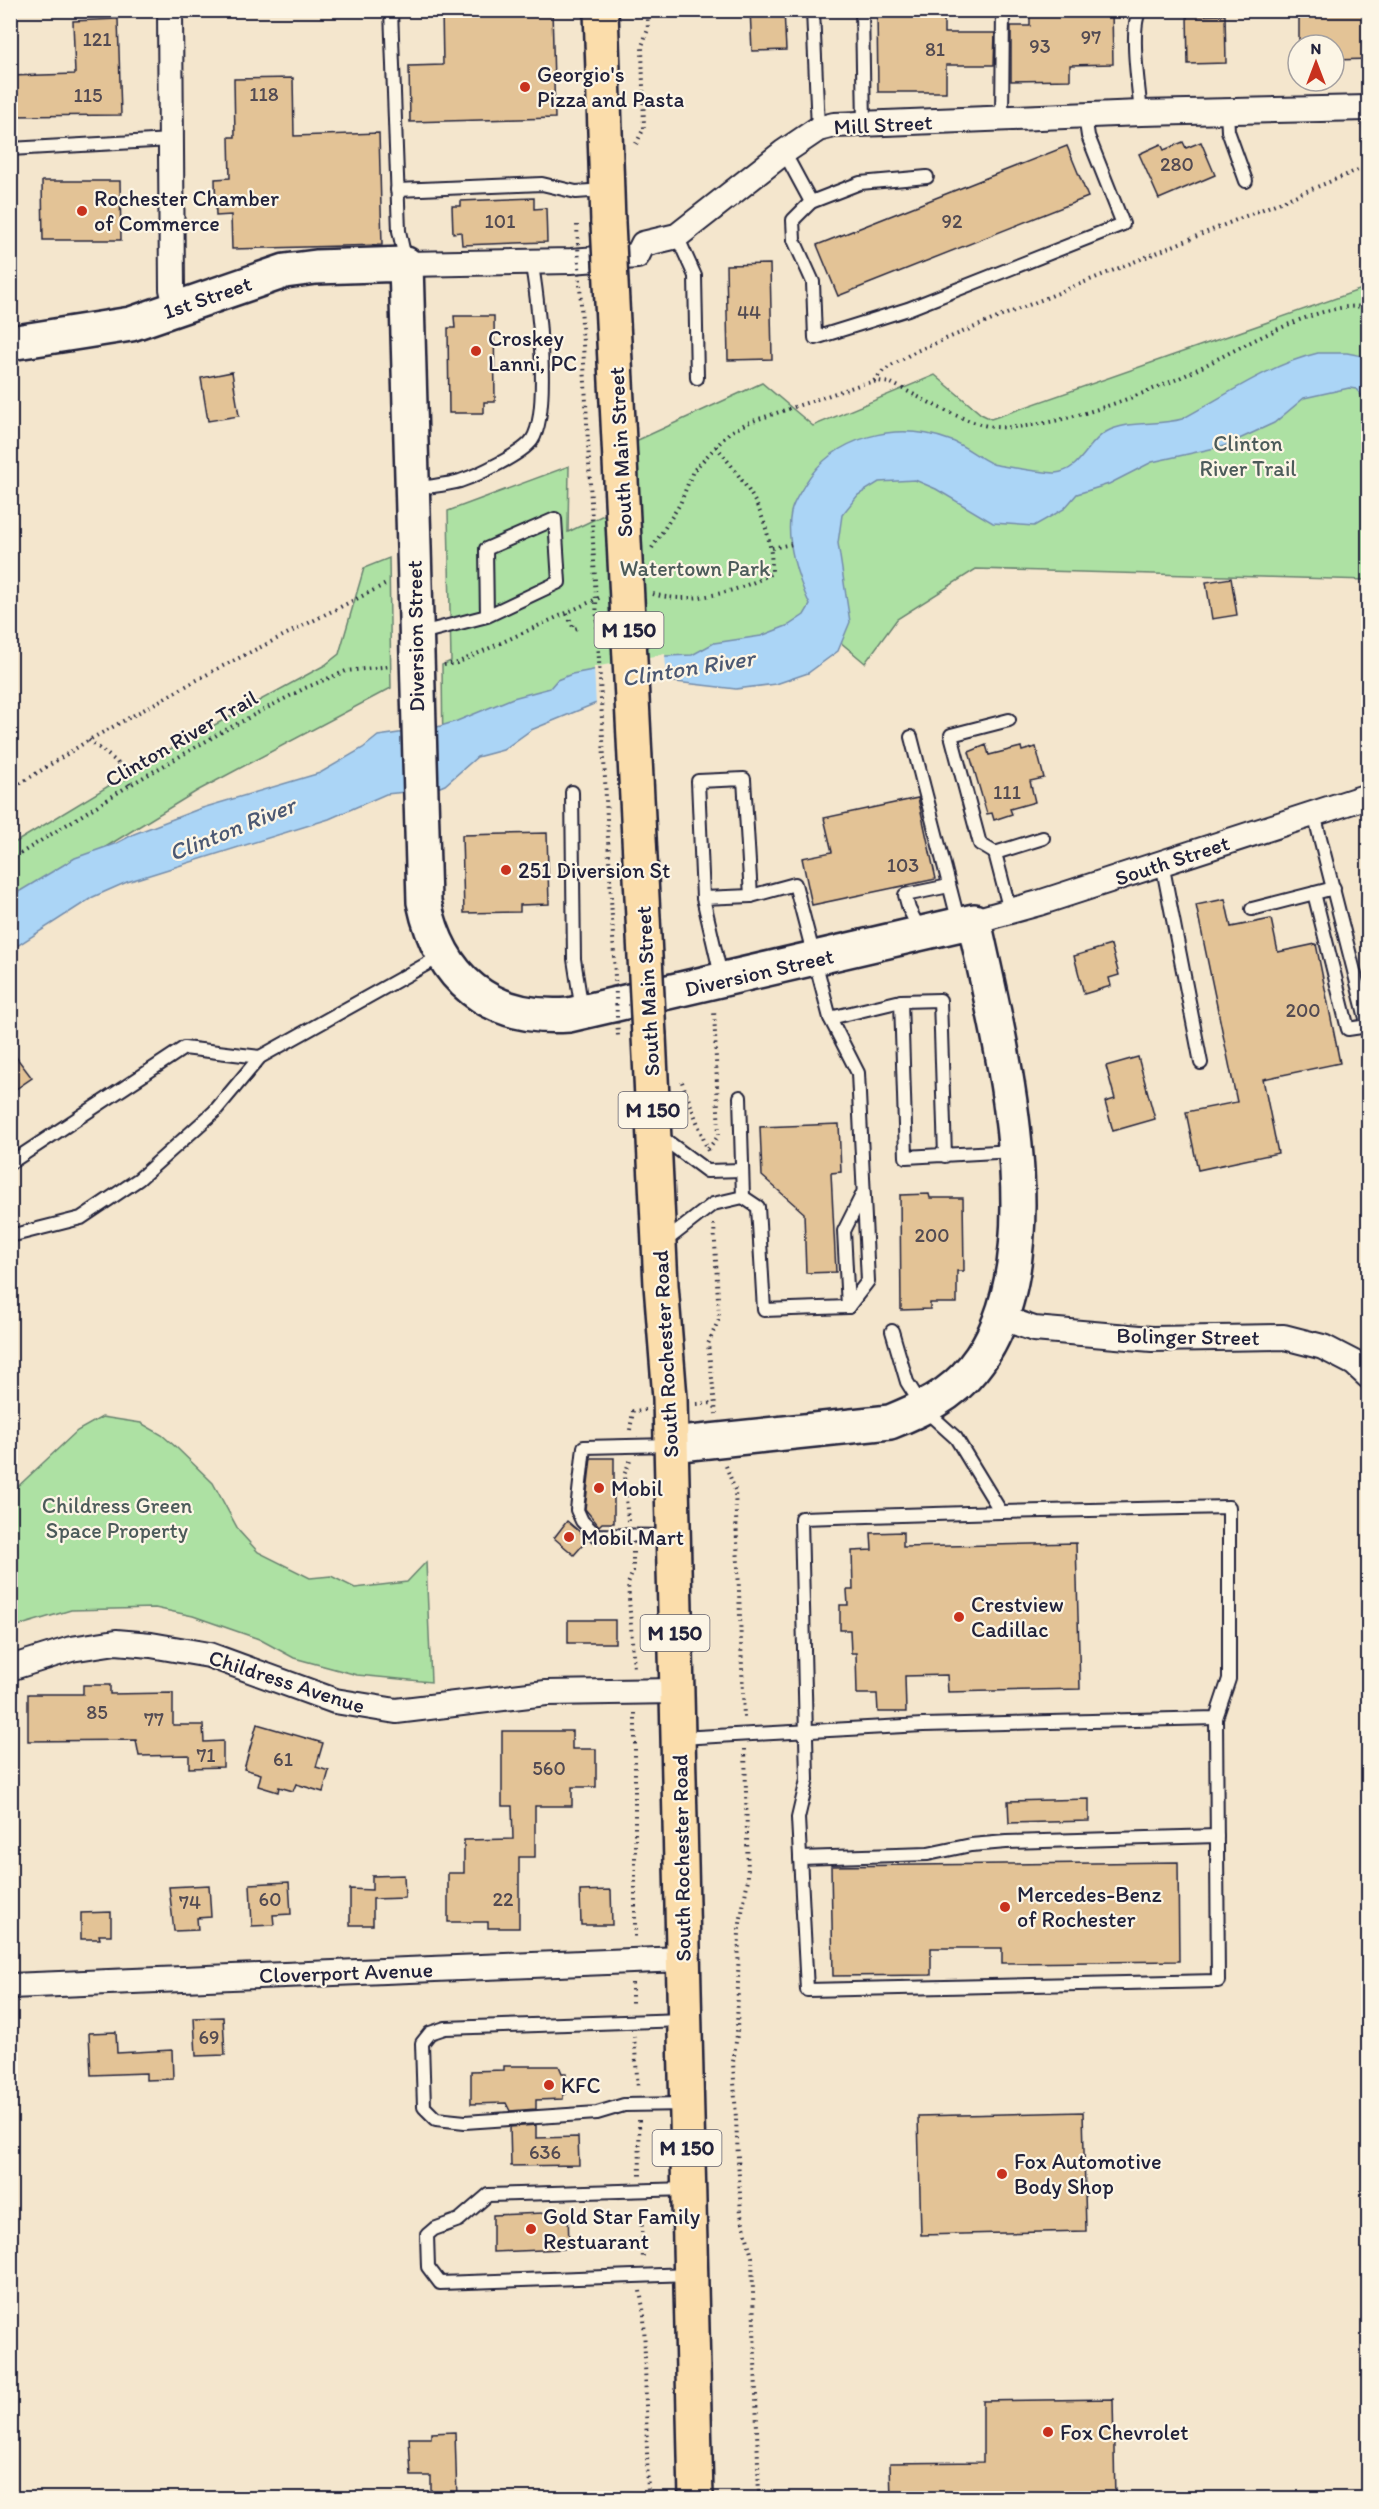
<svg xmlns="http://www.w3.org/2000/svg" width="1379" height="2509" viewBox="0 0 1379 2509" font-family="Itim,sans-serif">
<style>
.green{fill:#ade1a3;stroke:#68826f;stroke-width:1.5}
.water{fill:#abd5f6;stroke:#748dab;stroke-width:1.5}
.pier{fill:#f4e6cd}
.building{fill:#e3c396;stroke:#22223b;stroke-width:1.5}
.lines{fill:none;stroke-linecap:round;stroke-linejoin:round}
.lane-casing{stroke:#22223b;stroke-width:16}
.street-casing{stroke:#22223b;stroke-width:28}
.secondary-casing{stroke:#22223b;stroke-width:38}
.primary-casing{stroke:#22223b;stroke-width:38}
.path{stroke:#22223b;stroke-width:4;stroke-dasharray:1.5 4.5;stroke-linecap:butt}
.lane{stroke:#fcf5e5;stroke-width:12}
.street{stroke:#fcf5e5;stroke-width:24}
.secondary{stroke:#fcf5e5;stroke-width:33}
.primary{stroke:#fbddab;stroke-width:33}
.primary-bridge-casing{stroke:#22223b;stroke-width:38;stroke-linecap:butt}
.path-bridge{stroke:#22223b;stroke-width:4;stroke-dasharray:1.5 4.5;stroke-linecap:butt}
.primary-bridge{stroke:#fbddab;stroke-width:33}
.poi-dot{fill:#c8321e;stroke:#fcf5e5;stroke-width:2}
.labels{text-anchor:middle;stroke-width:4.5;stroke-linejoin:round;paint-order:stroke}
.number-label{font-size:20px;fill:#524a52}
.shield{fill:#fcf5e5;stroke:#63616e;stroke-width:1.5}
.shield-label{font-size:21px;font-weight:bold;fill:#22223b}
.poi-label{font-size:22px;fill:#22223b;stroke:#fcf5e5;text-anchor:start}
.street-label{font-size:22px;fill:#22223b;stroke:#fcf5e5}
.park-label{font-size:22px;fill:#4c5b5a;stroke:#fcf5e5}
.water-label{font-size:24px;font-style:italic;fill:#4b5873;stroke:#fcf5e5}
</style>
<rect width="100%" height="100%" fill="#f4e6cd"/>
<filter id="ink" filterUnits="userSpaceOnUse"><feTurbulence type="fractalNoise" baseFrequency=".0167" numOctaves="2"/><feDisplacementMap in="SourceGraphic" scale="12" xChannelSelector="R" yChannelSelector="G"/><feConvolveMatrix kernelMatrix="1 2 1 2 8 2 1 2 1" color-interpolation-filters="sRGB"/></filter>
<g filter="url(#ink)">
<!-- green -->
<g class="green">
<polygon points="1362,289 1368,290 1368,580 976,569 897,619 865,663 833,636 784,629 569,698 443,757 442,665 451,661 448,511 569,466 568,532 629,503 627,445 762,383 813,426 935,375 981,414 991,419"/>
<polygon points="389,558 391,688 197,791 11,905 11,845 163,753 325,665 339,654 364,568"/>
<polygon points="102,1417 141,1423 162,1435 177,1448 213,1483 239,1531 258,1552 310,1578 331,1576 355,1588 407,1582 426,1562 431,1682 357,1675 294,1658 259,1639 193,1616 155,1608 71,1610 11,1628 11,1493 77,1431"/>
</g>
<!-- water -->
<path class="water" d="M1318,353H1347L1368,357V403L1356,389L1349,388L1304,398L1274,423L1224,446L1152,462L1109,484L1077,494L1064,509L1034,526L993,523L936,489L915,480L879,482L858,495L842,515L838,543L850,622L838,651L808,673L776,684L736,689L667,681L594,704L531,730L503,750L477,757L445,785L435,789L386,794L329,819L127,882L93,897L11,950L10,897L75,858L117,843L134,834L199,809L320,773L363,748L378,736L434,728L457,721L513,698L550,688L557,680L572,674L666,656L692,655L714,643L761,636L789,625L804,615L810,605C798,579 785,541 791,512C793,502 800,493 805,484C834,436 897,421 949,440C965,445 977,457 993,464C998,466 1049,473 1055,473C1081,471 1086,443 1106,432C1127,420 1158,426 1182,419C1227,395 1268,365 1318,353Z"/>
<!-- pier -->
<polygon class="pier" points="665,654 667,684 596,707 594,667"/>
<!-- building -->
<g class="building">
<polygon points="442,10 552,10 555,118 410,122 409,66 443,65"/>
<polygon points="750,10 784,10 786,50 752,51"/>
<polygon points="877,10 944,10 944,33 995,33 994,65 946,65 946,92 878,92"/>
<polygon points="1030,10 1112,10 1113,64 1070,65 1070,80 1011,81 1011,26 1030,26"/>
<polygon points="1299,10 1368,10 1368,59 1334,60 1334,45 1299,45"/>
<polygon points="1225,15 1226,63 1188,64 1187,16"/>
<polygon points="118,19 121,115 10,116 10,76 75,74 73,21"/>
<polygon points="293,78 294,136 379,133 382,245 232,249 231,215 216,216 215,179 230,178 229,137 235,137 234,79"/>
<polygon points="1183,142 1186,148 1201,142 1215,175 1159,199 1139,154 1161,144 1164,150"/>
<polygon points="1067,146 1088,197 838,296 817,245"/>
<polygon points="42,181 120,181 121,240 43,240"/>
<polygon points="534,198 534,209 546,208 547,242 462,245 461,232 453,233 452,206 461,206 461,201"/>
<polygon points="770,264 772,359 728,360 726,265"/>
<polygon points="454,316 494,316 495,402 484,402 484,413 449,413 448,328 455,328"/>
<polygon points="232,372 239,416 208,421 201,378"/>
<polygon points="1231,578 1237,615 1212,619 1206,582"/>
<polygon points="986,745 989,755 1021,747 1022,751 1036,747 1044,778 1030,781 1035,802 1010,809 1012,814 994,820 992,813 987,814 969,752"/>
<polygon points="918,798 936,879 812,905 802,858 832,852 824,818"/>
<polygon points="547,833 549,904 520,905 520,912 464,913 462,835"/>
<polygon points="1225,899 1231,927 1271,919 1278,952 1316,944 1340,1063 1263,1079 1278,1153 1198,1170 1186,1112 1237,1102 1196,905"/>
<polygon points="1111,945 1119,975 1109,978 1111,986 1084,994 1074,956"/>
<polygon points="10,1049 32,1078 10,1093"/>
<polygon points="1138,1057 1155,1119 1113,1131 1105,1102 1115,1099 1106,1066"/>
<polygon points="839,1124 841,1172 831,1173 836,1272 806,1273 804,1213 762,1176 760,1127"/>
<polygon points="929,1194 930,1198 963,1198 964,1271 957,1271 957,1303 930,1303 930,1309 901,1310 900,1195"/>
<polygon points="591,1458 614,1458 614,1523 602,1523 599,1526 585,1509"/>
<polygon points="567,1521 588,1539 574,1555 554,1538"/>
<polygon points="903,1532 903,1547 1076,1543 1080,1689 948,1692 947,1675 905,1676 906,1712 878,1712 877,1694 857,1694 856,1653 851,1653 850,1630 840,1630 840,1605 848,1605 847,1590 853,1590 852,1551 872,1550 871,1533"/>
<rect x="568" y="1620" width="47" height="23"/>
<polygon points="83,1685 110,1685 110,1694 173,1693 173,1725 203,1725 204,1742 223,1741 223,1767 189,1768 189,1755 139,1756 136,1740 28,1741 28,1694 83,1694"/>
<polygon points="257,1724 323,1743 316,1767 329,1771 323,1792 296,1784 293,1791 279,1787 278,1792 258,1786 261,1774 244,1769"/>
<polygon points="502,1731 572,1731 572,1749 596,1749 596,1787 572,1787 572,1806 535,1806 535,1857 519,1857 519,1928 488,1928 488,1922 448,1922 448,1873 464,1873 464,1840 513,1839 512,1806 502,1806"/>
<polygon points="1089,1799 1089,1821 1009,1823 1008,1801"/>
<polygon points="1178,1862 1179,1961 1002,1963 1002,1948 931,1948 931,1975 833,1976 831,1866"/>
<polygon points="404,1875 405,1898 373,1899 373,1925 350,1925 350,1889 372,1890 372,1876"/>
<polygon points="289,1882 291,1914 273,1915 274,1925 252,1926 250,1884"/>
<polygon points="209,1885 211,1917 197,1918 198,1930 174,1931 169,1887"/>
<polygon points="611,1890 612,1925 581,1925 580,1891"/>
<polygon points="111,1912 111,1935 99,1935 100,1939 81,1939 81,1913"/>
<polygon points="223,2017 225,2055 196,2056 194,2018"/>
<polygon points="116,2032 117,2053 172,2050 173,2079 146,2080 146,2073 91,2075 89,2033"/>
<polygon points="504,2066 559,2066 562,2073 566,2073 566,2094 563,2094 563,2099 536,2100 536,2109 510,2111 506,2103 471,2104 471,2071 504,2070"/>
<polygon points="1083,2112 1086,2231 921,2235 918,2116"/>
<polygon points="536,2125 536,2138 578,2137 579,2165 511,2166 510,2127"/>
<polygon points="568,2212 569,2246 564,2246 564,2249 493,2252 493,2215"/>
<polygon points="1113,2399 1115,2499 891,2499 890,2463 983,2462 983,2401"/>
<polygon points="455,2432 457,2499 431,2499 431,2476 411,2476 409,2438 431,2438 431,2433"/>
</g>
<g class="lines">
<defs>
<g id="lane">
<polyline points="391,10 399,231 406,263"/>
<polyline points="813,10 818,129"/>
<polyline points="862,10 864,124"/>
<path d="M1140,10C1129,28 1139,90 1141,113"/>
<polyline points="1227,111 1228,131 1246,181"/>
<polyline points="1002,119 1003,10"/>
<polyline points="10,149 171,140"/>
<polyline points="784,152 811,202 860,183 927,177"/>
<polyline points="397,190 542,184 576,192 605,190"/>
<polyline points="811,202 793,220 794,240 813,282 815,338 908,309 1123,224 1088,136 1085,116"/>
<polyline points="677,236 695,276 697,378"/>
<path d="M415,489C430,486 446,485 460,481C478,475 522,454 532,440C551,412 538,295 531,261"/>
<polyline points="417,634 487,616 559,582 555,519 486,549 487,616"/>
<polyline points="911,737 959,923"/>
<polyline points="572,792 574,959 582,1011"/>
<polyline points="1314,814 1368,1026"/>
<polyline points="995,853 980,844 951,735 1009,720"/>
<polyline points="1162,863 1201,1063"/>
<polyline points="1314,893 1348,1029 1368,1026"/>
<polyline points="703,898 751,896 795,884 830,1018 901,1001"/>
<polyline points="1252,909 1334,888"/>
<polyline points="1010,911 995,853 1043,838"/>
<polyline points="921,932 909,909 905,895 949,886"/>
<polyline points="722,980 703,898 698,781 744,779 751,896"/>
<polyline points="830,1018 858,1073 868,1281 848,1307"/>
<polyline points="740,1097 743,1197"/>
<polyline points="660,1136 707,1171 742,1170"/>
<polyline points="945,1156 940,1000 901,1001 906,1157 1014,1151"/>
<polyline points="10,1163 184,1048 260,1057"/>
<polyline points="10,1236 81,1218 139,1179 214,1112 260,1057 441,956"/>
<polyline points="663,1243 713,1204 743,1197 758,1207 764,1310 848,1307"/>
<polyline points="848,1307 844,1231 863,1193"/>
<polyline points="670,1445 584,1447 577,1510 582,1521 596,1535 672,1536"/>
<polyline points="1001,1512 801,1518 807,1780 798,1818 807,1990 1218,1981 1216,1718"/>
<polyline points="679,1738 923,1725 1216,1718 1229,1679 1229,1507 1001,1512 956,1438 924,1409 907,1382 892,1331"/>
<polyline points="800,1858 928,1854 971,1845 1006,1842 1217,1836"/>
<polyline points="684,2020 445,2028 430,2033 422,2043 424,2107 436,2119 465,2122 597,2113 624,2105 686,2104"/>
<polyline points="688,2189 488,2195 459,2220 434,2229 427,2235 428,2267 440,2283 690,2274"/>
</g>
<g id="street">
<polyline points="170,10 172,289 176,307"/>
<polyline points="406,264 571,261 637,256 643,244 677,236 784,152 818,129 834,125 1141,113 1368,108"/>
<polyline points="974,921 1039,903 1368,796"/>
<polyline points="1000,1317 1034,1329 1152,1339 1284,1337 1323,1347 1354,1363 1368,1376"/>
<polyline points="10,1668 71,1649 116,1642 151,1645 209,1655 335,1701 396,1711 546,1693 675,1691"/>
<polyline points="10,1986 682,1959"/>
</g>
<path id="secondary" d="M10,343L131,324L285,271L316,267L406,264L424,902C440,979 490,1021 569,1015L974,921C1000,1041 1059,1263 973,1368C951,1396 922,1409 890,1422L671,1445"/>
<g id="primary">
<polyline points="601,10 608,223"/>
<polyline points="649,1036 661,1285 670,1398 696,2498"/>
</g>
</defs>
<!-- lane casing -->
<use href="#lane" class="lane-casing"/>
<!-- street casing -->
<use href="#street" class="street-casing"/>
<!-- secondary casing -->
<use href="#secondary" class="secondary-casing"/>
<!-- primary casing -->
<use href="#primary" class="primary-casing"/>
<!-- path -->
<g class="path">
<polyline points="636,144 644,128 642,46 648,29 647,10"/>
<polyline points="874,381 883,371 914,352 1368,166"/>
<path d="M652,548L680,504L693,471L729,433L747,423L862,384L878,381L891,383C918,396 967,425 995,427C1046,431 1128,400 1175,380C1219,361 1322,296 1368,308"/>
<polyline points="772,548 792,544"/>
<path d="M653,594C690,605 739,592 772,573C772,518 749,487 715,445"/>
<polyline points="567,614 574,629 581,627"/>
<polyline points="444,665 457,663 601,597"/>
<polyline points="89,740 117,762 130,785"/>
<polyline points="10,790 89,740 215,670 388,583"/>
<polyline points="10,860 130,785 229,728 305,688 346,671 391,666"/>
<polyline points="682,1082 708,1151"/>
<polyline points="708,1149 719,1135 714,1009"/>
<polyline points="714,1224 719,1319 708,1344 716,1414"/>
<polyline points="697,1404 715,1403"/>
<polyline points="630,1430 633,1411 645,1410"/>
<polyline points="726,1466 735,1490 744,1718"/>
<polyline points="628,1521 624,1475 630,1461"/>
<polyline points="633,1552 633,1571 628,1584 634,1669"/>
<polyline points="635,1713 635,1939"/>
<polyline points="745,1749 748,1879 739,1929 737,2035 733,2062 741,2215 752,2257 759,2498"/>
<polyline points="632,1983 632,2005"/>
<polyline points="634,2036 638,2089"/>
<polyline points="639,2120 640,2176"/>
<polyline points="641,2207 643,2260"/>
<polyline points="640,2291 644,2314 648,2498"/>
</g>
<!-- lane -->
<use href="#lane" class="lane"/>
<!-- street -->
<use href="#street" class="street"/>
<!-- secondary -->
<use href="#secondary" class="secondary"/>
<!-- primary -->
<use href="#primary" class="primary"/>
<defs>
<polyline id="primary-bridge" points="608,223 649,1036"/>
</defs>
<!-- primary-bridge casing -->
<use href="#primary-bridge" class="primary-bridge-casing"/>
<!-- path-bridge -->
<polyline class="path-bridge" points="577,225 618,1036"/>
<!-- primary-bridge -->
<use href="#primary-bridge" class="primary-bridge"/>
</g>
</g>
<!-- markers -->
<g class="poi-dot">
<circle cx="525" cy="87" r="6"/>
<circle cx="82" cy="211" r="6"/>
<circle cx="476" cy="351" r="6"/>
<circle cx="506" cy="870" r="6"/>
<circle cx="599" cy="1488" r="6"/>
<circle cx="569" cy="1537" r="6"/>
<circle cx="959" cy="1617" r="6"/>
<circle cx="1005" cy="1907" r="6"/>
<circle cx="549" cy="2085" r="6"/>
<circle cx="1002" cy="2174" r="6"/>
<circle cx="531" cy="2229" r="6"/>
<circle cx="1048" cy="2432" r="6"/>
</g>
<g class="labels">
<!-- number labels -->
<g class="number-label">
<text x="1091" y="44">97</text>
<text x="97" y="46">121</text>
<text x="1040" y="53">93</text>
<text x="935" y="56">81</text>
<text x="264" y="101">118</text>
<text x="88" y="102">115</text>
<text x="1177" y="171">280</text>
<text x="500" y="228">101</text>
<text x="952" y="228">92</text>
<text x="749" y="319">44</text>
<text x="1007" y="799">111</text>
<text x="903" y="872">103</text>
<text x="1303" y="1017">200</text>
<text x="932" y="1242">200</text>
<text x="97" y="1719">85</text>
<text x="154" y="1726">77</text>
<text x="206" y="1762">71</text>
<text x="283" y="1766">61</text>
<text x="549" y="1775">560</text>
<text x="270" y="1906">60</text>
<text x="503" y="1906">22</text>
<text x="190" y="1909">74</text>
<text x="209" y="2044">69</text>
<text x="545" y="2159">636</text>
</g>
<!-- shield labels -->
<g class="shield">
<rect x="594.5" y="612" width="69" height="36" rx="4.5"/>
<rect x="618.5" y="1092" width="69" height="36" rx="4.5"/>
<rect x="640.5" y="1615" width="69" height="36" rx="4.5"/>
<rect x="652.5" y="2130" width="69" height="36" rx="4.5"/>
</g>
<g class="shield-label">
<text x="629" y="637">M 150</text>
<text x="653" y="1117">M 150</text>
<text x="675" y="1640">M 150</text>
<text x="687" y="2155">M 150</text>
</g>
<!-- poi labels -->
<g class="poi-label">
<text x="537" y="82">Georgio's<tspan x="537" dy="25">Pizza and Pasta</tspan></text>
<text x="94" y="206">Rochester Chamber<tspan x="94" dy="25">of Commerce</tspan></text>
<text x="488" y="346">Croskey<tspan x="488" dy="25">Lanni, PC</tspan></text>
<text x="518" y="878">251 Diversion St</text>
<text x="611" y="1496">Mobil</text>
<text x="581" y="1545">Mobil Mart</text>
<text x="971" y="1612">Crestview<tspan x="971" dy="25">Cadillac</tspan></text>
<text x="1017" y="1902">Mercedes-Benz<tspan x="1017" dy="25">of Rochester</tspan></text>
<text x="561" y="2093">KFC</text>
<text x="1014" y="2169">Fox Automotive<tspan x="1014" dy="25">Body Shop</tspan></text>
<text x="543" y="2224">Gold Star Family<tspan x="543" dy="25">Restuarant</tspan></text>
<text x="1060" y="2440">Fox Chevrolet</text>
</g>
<!-- street labels -->
<g class="street-label">
<text transform="translate(883 124) rotate(-3)" y="8">Mill Street</text>
<text transform="translate(207 297) rotate(-19)" y="8">1st Street</text>
<text transform="translate(620 452) rotate(-93)" y="8">South Main Street</text>
<text transform="translate(415 636) rotate(-91)" y="8">Diversion Street</text>
<text transform="translate(181 738) rotate(-30)" y="8">Clinton River Trail</text>
<text transform="translate(1172 860) rotate(-18)" y="8">South Street</text>
<text transform="translate(759 972) rotate(-13)" y="8">Diversion Street</text>
<text transform="translate(647 991) rotate(-93)" y="8">South Main Street</text>
<text transform="translate(1188 1336) rotate(1)" y="8">Bolinger Street</text>
<text transform="translate(665 1354) rotate(-93)" y="8">South Rochester Road</text>
<text transform="translate(287 1681) rotate(18)" y="8">Childress Avenue</text>
<text transform="translate(681 1858) rotate(-91)" y="8">South Rochester Road</text>
<text transform="translate(346 1972) rotate(-2)" y="8">Cloverport Avenue</text>
</g>
<!-- park labels -->
<g class="park-label">
<text x="1248" y="451">Clinton<tspan x="1248" dy="25">River Trail</tspan></text>
<text x="695" y="576">Watertown Park</text>
<text x="117" y="1513">Childress Green<tspan x="117" dy="25">Space Property</tspan></text>
</g>
<!-- water labels -->
<g class="water-label">
<text transform="translate(688 668) rotate(-9)" y="8">Clinton River</text>
<text transform="translate(232 829) rotate(-22)" y="8">Clinton River</text>
</g>
</g>
<!-- margin -->
<rect width="1379" height="2509" fill="none" stroke="#fcf5e5" stroke-width="36"/>
<rect x="18" y="18" width="1343" height="2473" fill="none" stroke="#22223b" stroke-width="2" filter="url(#ink)"/>
<!-- north arrow -->
<g transform="translate(1316 63)"><circle r="28" fill="#fcf5e5" stroke="#a5a1a1" stroke-width="1.5"/>
<path d="M0-4.5L10 22L0 15L-10 22Z" fill="#c8321e"/>
<text y="-9" font-size="16" font-weight="bold" text-anchor="middle" fill="#22223b">N</text>
</g>
</svg>
